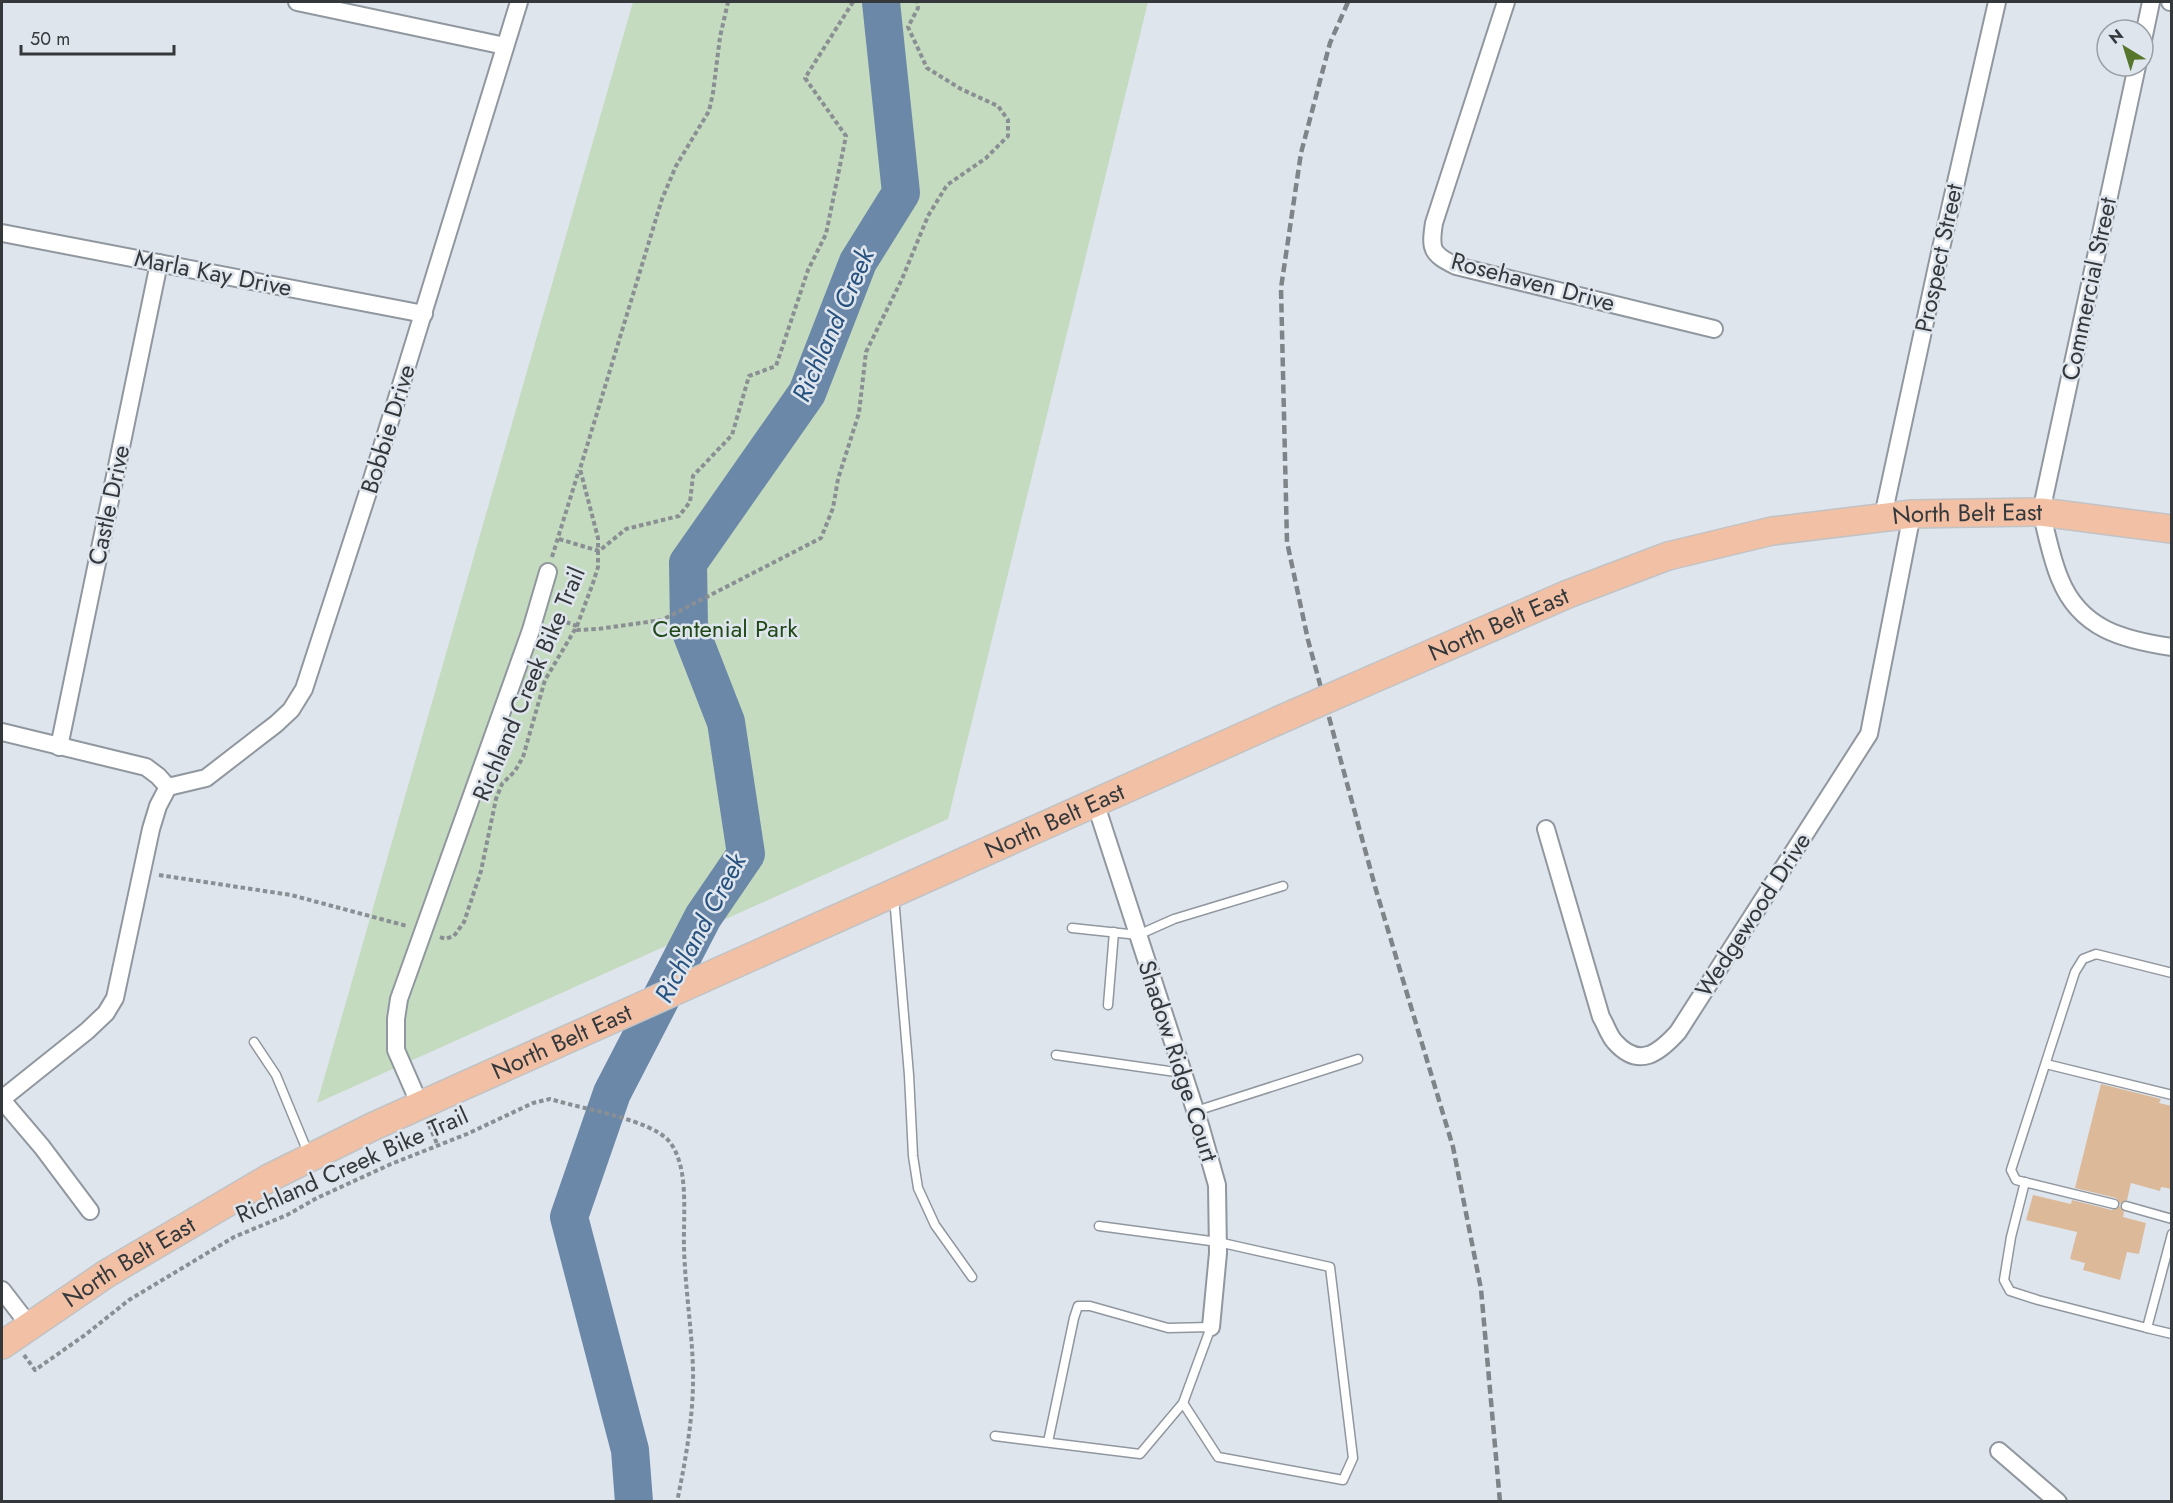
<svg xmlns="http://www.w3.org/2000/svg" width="2173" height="1503" viewBox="0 0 2173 1503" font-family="Jost,sans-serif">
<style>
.green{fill:#c4dbbf}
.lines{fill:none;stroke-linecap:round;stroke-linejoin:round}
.river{stroke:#6c88a9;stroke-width:38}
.building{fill:#dcba99}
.lane-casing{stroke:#91979f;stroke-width:11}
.street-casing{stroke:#91979f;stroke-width:20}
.primary-casing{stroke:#c2c3c4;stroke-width:30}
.path{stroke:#8a8f94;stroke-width:4;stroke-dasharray:4.5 3;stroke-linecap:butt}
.lane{stroke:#fff;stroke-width:8}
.street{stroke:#fff;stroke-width:16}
.primary{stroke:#f1c0a5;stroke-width:27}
.rail{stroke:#7f8489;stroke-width:4.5;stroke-dasharray:9 4.5;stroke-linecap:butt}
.primary-bridge-casing{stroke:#c2c3c4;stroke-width:30;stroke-linecap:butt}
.primary-bridge{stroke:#f1c0a5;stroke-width:27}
.labels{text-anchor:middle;stroke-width:5;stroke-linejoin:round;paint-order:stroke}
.street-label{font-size:24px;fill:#35383b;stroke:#dee5ed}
.park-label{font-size:24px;fill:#214917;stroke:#dee5ed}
.water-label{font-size:26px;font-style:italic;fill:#27517e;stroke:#dee5ed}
</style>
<rect width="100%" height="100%" fill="#dee5ed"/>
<!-- green -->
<polygon class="green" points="633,2 1148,2 948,819 317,1103"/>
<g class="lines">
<!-- river -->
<polyline class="river" points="634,1502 630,1450 569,1217 612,1093 703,917 746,854 726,722 689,627 688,563 807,393 858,262 901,193 881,2"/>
</g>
<!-- building -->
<g class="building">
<polygon points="2101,1084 2161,1099 2159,1103 2172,1106 2172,1189 2161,1187 2160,1191 2131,1183 2127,1200 2120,1204 2116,1198 2075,1188"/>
<polygon points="2033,1195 2071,1204 2072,1200 2112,1210 2120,1206 2124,1212 2123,1217 2146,1223 2139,1254 2127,1252 2120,1280 2083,1270 2085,1263 2070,1259 2077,1232 2026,1220"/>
</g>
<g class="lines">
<defs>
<g id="lane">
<polyline points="894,897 909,1075 913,1156 918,1188 935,1225 972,1277"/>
<polyline points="1072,928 1138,935 1174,919 1283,886"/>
<polyline points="1108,1005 1114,932"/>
<polyline points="254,1042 276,1075 309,1155"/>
<polyline points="1056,1055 1183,1073"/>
<polyline points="2046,1064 2172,1095"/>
<polyline points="1196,1111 1358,1059"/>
<polyline points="2025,1182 2011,1237 2004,1280 2010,1291 2038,1300 2147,1328"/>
<polyline points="2114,1204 2016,1180 2011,1170 2075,972 2083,959 2096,954 2172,973"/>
<polyline points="2126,1206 2172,1219"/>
<polyline points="1099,1226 1218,1242 1330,1267 1353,1458 1343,1480 1218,1457 1183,1403"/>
<polyline points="2172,1234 2147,1328 2172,1334"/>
<polyline points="995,1436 1140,1454 1183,1403 1211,1327 1168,1328 1090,1306 1078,1306 1074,1318 1048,1442"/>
</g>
<g id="street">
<polyline points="297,2 505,46"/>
<path d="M1506,2L1434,223C1430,249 1431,254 1456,266L1714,329"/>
<polyline points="2170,2 2172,2"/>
<polyline points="2143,40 2151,2"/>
<path d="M2137,66L2041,512C2047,534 2051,558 2060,579C2080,629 2123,640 2172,647"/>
<polyline points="2,233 424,314"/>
<polyline points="1883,516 1939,257 1997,2"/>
<polyline points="2,732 146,767 158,776 168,787"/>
<polyline points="59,747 159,263"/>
<polyline points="168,787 206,778 276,724 291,710 304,689 369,489 519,2"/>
<polyline points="1095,802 1200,1125 1217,1185 1218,1253 1211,1327"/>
<path d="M1546,829L1601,1017C1606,1025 1609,1036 1615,1042C1639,1069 1659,1053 1678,1032L1869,734L1912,514"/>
<polyline points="2,1099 87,1031 106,1013 115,998 151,829 158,806 168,787"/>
<polyline points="2,1100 42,1147 90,1211"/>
<polyline points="420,1105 396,1050 396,1019 399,999 531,630 548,572"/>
<polyline points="2,1290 29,1325"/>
<polyline points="1999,1451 2058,1502"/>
</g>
<g id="primary">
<path id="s1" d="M1350,689L1568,594L1668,556L1772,531L1912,514L2041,512L2172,529"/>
<path id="s2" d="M2,1345L106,1274L269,1178L374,1126L1293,714"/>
</g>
</defs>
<!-- lane casing -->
<use href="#lane" class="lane-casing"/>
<!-- street casing -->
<use href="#street" class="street-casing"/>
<!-- primary casing -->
<use href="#primary" class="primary-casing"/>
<!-- path -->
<g class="path">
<polyline points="559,539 599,551 626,529 679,516 690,502 693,476 732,435 749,376 776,366 808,270 826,234 846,136 805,78 853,2"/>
<polyline points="552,557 579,470"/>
<polyline points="566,622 577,626 577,630 598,629 662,620 821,538 833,508 838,479 859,413 866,352 902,279 928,216 947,185 986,158 1008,136 1008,120 998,106 961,89 927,68 908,27 918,8 917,2"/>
<polyline points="159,875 291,895 407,926"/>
<polyline points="440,937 445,939 454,936 464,922 481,871 496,799 502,784 515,771 523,757 545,680 577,626 593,583 598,567 598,538 580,469 662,199 676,166 709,111 713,93 720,37 728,2"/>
<polyline points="429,1125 438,1146"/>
<path d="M24,1355L35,1370L85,1335L129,1300L234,1237L287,1215L317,1198L391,1164L467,1134L533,1103L550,1099L557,1101C585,1109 649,1120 668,1140C690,1165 683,1215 684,1247C685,1288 692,1329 693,1370C694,1414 686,1458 677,1502"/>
</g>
<!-- lane -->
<use href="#lane" class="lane"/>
<!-- street -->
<use href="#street" class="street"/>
<!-- primary -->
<use href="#primary" class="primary"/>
<!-- rail -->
<polyline class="rail" points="1348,2 1330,43 1301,153 1281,288 1287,542 1308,640 1376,890 1453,1147 1481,1289 1500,1502"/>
<defs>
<polyline id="primary-bridge" points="1293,714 1350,689"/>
</defs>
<!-- primary-bridge casing -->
<use href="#primary-bridge" class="primary-bridge-casing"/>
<!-- primary-bridge -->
<use href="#primary-bridge" class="primary-bridge"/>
</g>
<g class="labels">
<!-- street labels -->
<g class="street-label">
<text transform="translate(1939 258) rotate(-78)" y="8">Prospect Street</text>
<text transform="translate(213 273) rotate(11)" y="8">Marla Kay Drive</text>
<text transform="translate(1533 282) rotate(15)" y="8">Rosehaven Drive</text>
<text transform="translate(2089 289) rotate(-78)" y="8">Commercial Street</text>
<text transform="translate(388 429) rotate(-73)" y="8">Bobbie Drive</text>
<text transform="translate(109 505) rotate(-78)" y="8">Castle Drive</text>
<text dy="8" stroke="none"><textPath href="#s1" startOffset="648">North Belt East</textPath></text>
<text dy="8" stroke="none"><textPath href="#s1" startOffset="162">North Belt East</textPath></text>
<text transform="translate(529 684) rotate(-67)" y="8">Richland Creek Bike Trail</text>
<text dy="8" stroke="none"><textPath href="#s2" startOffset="1178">North Belt East</textPath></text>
<text transform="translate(1753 915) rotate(-57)" y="8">Wedgewood Drive</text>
<text dy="8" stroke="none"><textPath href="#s2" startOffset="638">North Belt East</textPath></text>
<text transform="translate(1178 1061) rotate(72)" y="8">Shadow Ridge Court</text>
<text transform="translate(352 1165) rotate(-24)" y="8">Richland Creek Bike Trail</text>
<text dy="8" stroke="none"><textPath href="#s2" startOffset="152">North Belt East</textPath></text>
</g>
<!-- park labels -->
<g class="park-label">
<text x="725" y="637">Centenial Park</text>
</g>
<!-- water labels -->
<g class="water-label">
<text transform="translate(833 325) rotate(-66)" y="9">Richland Creek</text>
<text transform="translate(700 928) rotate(-62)" y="9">Richland Creek</text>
</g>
</g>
<!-- border -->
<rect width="2173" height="1503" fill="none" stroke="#35383b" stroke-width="6"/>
<!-- north arrow -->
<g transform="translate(2125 48) rotate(322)"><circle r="28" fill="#dee5ed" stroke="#9aa0a6" stroke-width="1.5"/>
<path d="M0-4.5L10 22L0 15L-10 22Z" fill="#56762c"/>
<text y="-9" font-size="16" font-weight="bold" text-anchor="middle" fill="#35383b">N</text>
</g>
<!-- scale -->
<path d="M21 45v9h153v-9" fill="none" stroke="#35383b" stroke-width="3"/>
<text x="30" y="45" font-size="18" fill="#35383b" stroke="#dee5ed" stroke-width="4.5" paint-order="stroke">50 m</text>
</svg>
